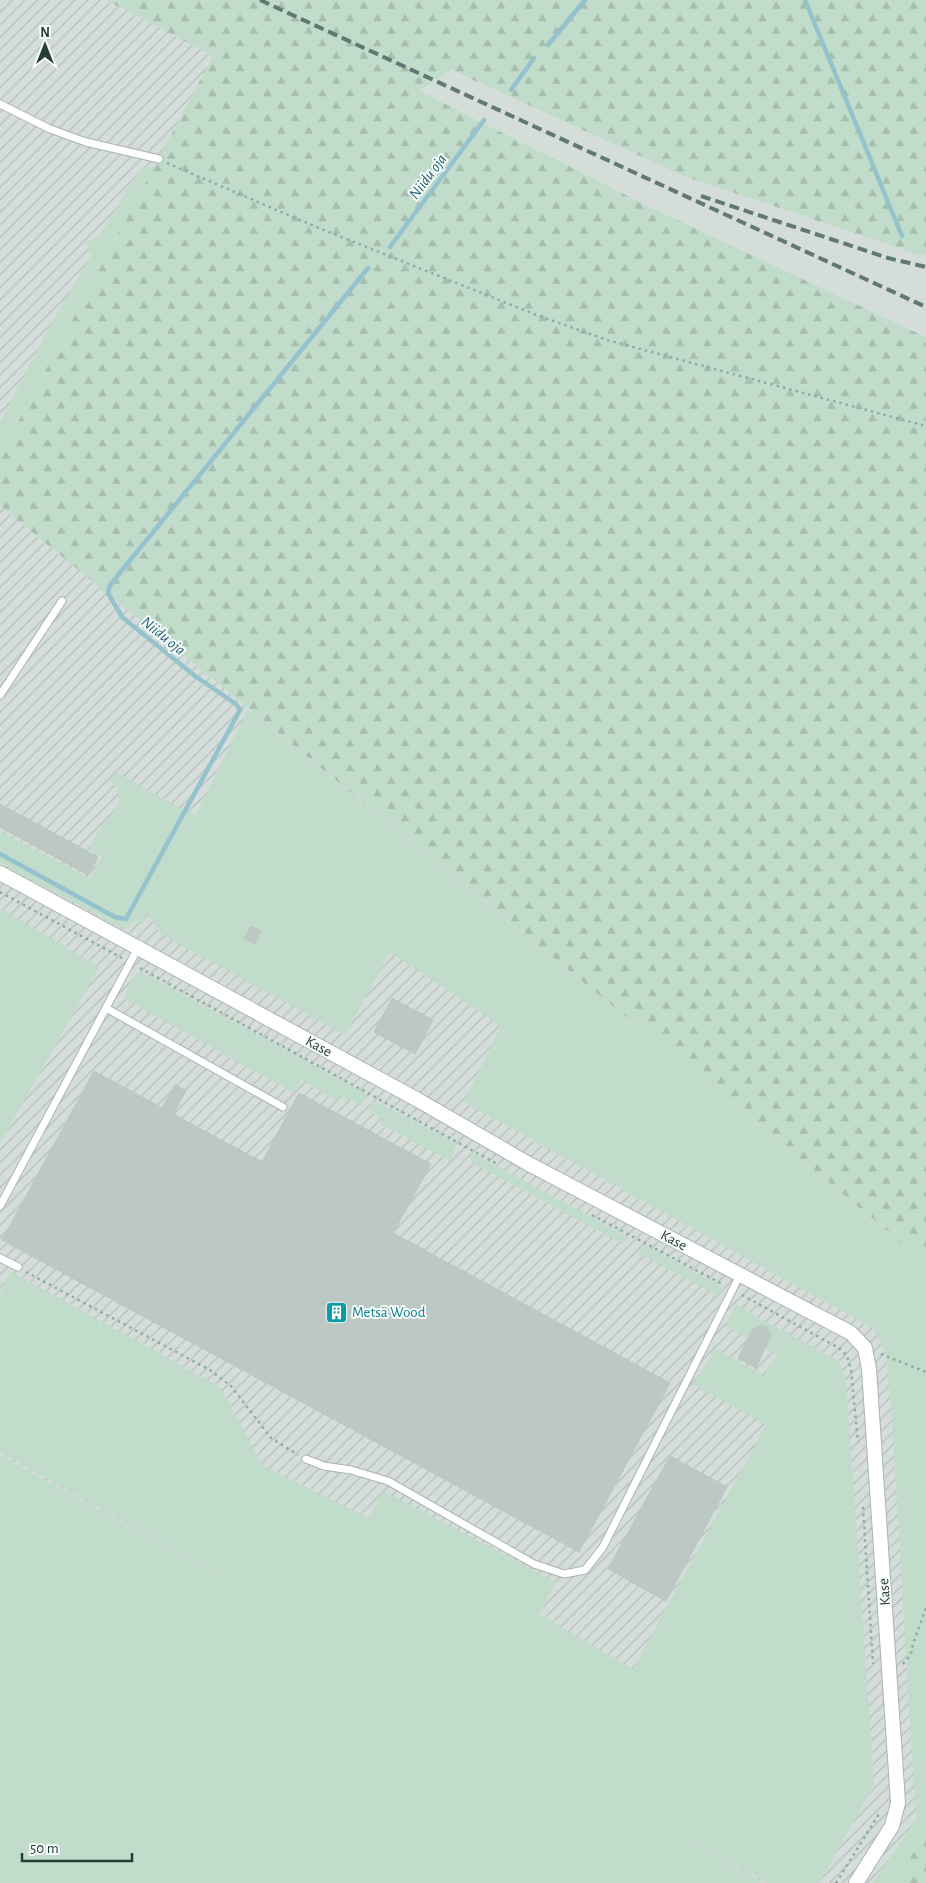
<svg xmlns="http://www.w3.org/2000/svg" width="926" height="1883" viewBox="0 0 926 1883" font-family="'Alegreya Sans',sans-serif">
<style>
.built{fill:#d4ddd9}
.industrial{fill:url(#industrial-furrows)}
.green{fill:#c1dcca}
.forest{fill:url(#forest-firs)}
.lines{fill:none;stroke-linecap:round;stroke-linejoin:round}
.stream{stroke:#94c2cd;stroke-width:4.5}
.building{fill:#bbc8c4;stroke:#b9c7c1}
.lane-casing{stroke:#a9b5b1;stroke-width:9}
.street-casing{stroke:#a9b5b1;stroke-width:16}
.path{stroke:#89aea4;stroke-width:2.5;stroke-dasharray:2.5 4;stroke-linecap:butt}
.lane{stroke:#fff;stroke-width:7}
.street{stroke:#fff;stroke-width:14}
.rail{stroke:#617974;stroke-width:4;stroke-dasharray:10 5;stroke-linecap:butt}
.labels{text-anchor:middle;stroke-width:4;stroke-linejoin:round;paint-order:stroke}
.street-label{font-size:15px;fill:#263e39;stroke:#f6faf8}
.culture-label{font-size:15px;fill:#0d838f;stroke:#f6faf8;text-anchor:start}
.water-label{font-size:16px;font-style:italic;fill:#256475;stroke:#f6faf8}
</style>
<defs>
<pattern id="industrial-furrows" width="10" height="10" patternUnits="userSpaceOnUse" patternTransform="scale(1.25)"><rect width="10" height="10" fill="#d4ddd9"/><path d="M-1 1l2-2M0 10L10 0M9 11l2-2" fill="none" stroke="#b6bfbb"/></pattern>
<pattern id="forest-firs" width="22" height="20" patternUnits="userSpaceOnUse" patternTransform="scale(1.25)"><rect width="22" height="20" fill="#c1dcca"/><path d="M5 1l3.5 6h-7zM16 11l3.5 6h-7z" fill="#a6beae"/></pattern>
</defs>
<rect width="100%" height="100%" fill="#e6edea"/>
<!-- built -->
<polygon class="built" points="450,70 681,175 916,254 926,255 926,337 652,208 420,91"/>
<!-- industrial -->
<g class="industrial">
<polygon points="0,0 106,0 214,56 0,456"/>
<polygon points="0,506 926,1262 926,1828 897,1883 763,1883 581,1777 0,1455 0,1144 98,968 0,908"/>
</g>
<!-- green -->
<g class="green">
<polygon points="154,167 0,456 0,422 52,322 91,256 86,242 100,235 141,168"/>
<path d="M248,709L926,1262V1828L897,1883H873L916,1819L892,1418L886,1353L874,1329L464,1102L501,1026L390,952L345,1035L161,934L148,913L142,924L135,920L129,927L123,929L0,863V831L90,879L102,857L89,849C93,842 96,834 101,827C113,810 130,802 110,779L116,772L195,816Z"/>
<polygon points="0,908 99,967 0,1144"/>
<path d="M140,972L367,1094L361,1105L340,1096L336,1101L302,1080L294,1093L125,999C125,988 132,978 140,972Z"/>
<polygon points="373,1100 456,1144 451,1161 380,1124 382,1118 369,1110"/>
<polygon points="471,1152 627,1237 623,1244 471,1162"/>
<polygon points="643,1244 723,1288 723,1293 718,1296 639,1253"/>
<polygon points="10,1271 220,1387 263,1466 369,1518 383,1491 556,1582 539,1614 633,1669 766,1425 693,1384 716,1348 763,1376 777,1355 725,1326 736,1305 839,1361 846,1380 874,1785 819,1883 767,1883 677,1832 763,1883 0,1883 0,1455 245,1590 0,1452 0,1294"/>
</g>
<!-- forest -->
<g class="forest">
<polygon points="106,0 926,0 926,255 916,254 681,175 451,70 420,91 652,208 926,337 926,1262 0,506 0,456 213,56"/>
<polygon points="926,1828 926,1883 897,1883"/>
</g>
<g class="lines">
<!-- stream -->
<g class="stream">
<polyline points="805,0 902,236"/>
<polyline points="548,45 585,0"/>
<polyline points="511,90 534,58"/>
<polyline points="390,247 484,120"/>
<polyline points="0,854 115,917 126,919 240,710 236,704 195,676 122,617 108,593 110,585 368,268"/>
</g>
</g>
<!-- building -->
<g class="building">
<polygon points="0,804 98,857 88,875 0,827"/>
<polygon points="251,926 261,931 255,944 244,939"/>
<polygon points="392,998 433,1020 415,1054 374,1032"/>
<polygon points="94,1071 162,1108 175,1085 186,1091 173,1114 262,1162 299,1093 431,1164 393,1233 670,1383 579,1552 2,1240"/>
<polygon points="760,1325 767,1327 771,1336 756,1368 738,1358 752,1330"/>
<polygon points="670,1456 727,1487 666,1601 608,1569"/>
</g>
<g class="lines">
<defs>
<g id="lane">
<polyline points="0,104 50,129 86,142 159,159"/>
<polyline points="0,695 62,601"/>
<polyline points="106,1008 283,1107"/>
<polyline points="0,1206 138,948"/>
<polyline points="0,1258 18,1267"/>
<polyline points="306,1459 324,1466 351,1470 388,1481 534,1564 564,1574 585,1570 603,1547 740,1275"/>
</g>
<polyline id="street" points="0,873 418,1100 527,1163 851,1333 865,1348 869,1369 898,1803 892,1826 856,1883"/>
</defs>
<!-- lane casing -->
<use href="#lane" class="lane-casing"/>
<!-- street casing -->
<use href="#street" class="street-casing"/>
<!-- path -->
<g class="path">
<polyline points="167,163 314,226 534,314 607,340 926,426"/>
<polyline points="0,892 122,958"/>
<polyline points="140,968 497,1164"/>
<polyline points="592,1215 724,1285"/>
<polyline points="26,1272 210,1370 231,1386 271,1438 298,1455"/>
<polyline points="742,1295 839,1348 847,1356 851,1370 858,1442"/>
<polyline points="881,1354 926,1372"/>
<polyline points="863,1507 873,1664"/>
<polyline points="903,1664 911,1654 913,1644 926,1608"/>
<polyline points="836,1883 879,1814"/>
</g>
<!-- lane -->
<use href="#lane" class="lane"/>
<!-- street -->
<use href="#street" class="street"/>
<!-- rail -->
<g class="rail">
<polyline points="260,0 926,307"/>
<polyline points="701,196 888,258 926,267"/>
</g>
</g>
<!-- icons -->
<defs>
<symbol id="building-square" viewBox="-11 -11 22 22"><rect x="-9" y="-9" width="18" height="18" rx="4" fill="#0f9aa8" stroke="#f6faf8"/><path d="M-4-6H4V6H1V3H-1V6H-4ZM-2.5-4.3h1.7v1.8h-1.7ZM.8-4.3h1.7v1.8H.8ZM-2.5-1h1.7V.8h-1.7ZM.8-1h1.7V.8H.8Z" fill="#fff"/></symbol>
</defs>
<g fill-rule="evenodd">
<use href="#building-square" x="324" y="1300" width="25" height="25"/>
</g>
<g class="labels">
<!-- street labels -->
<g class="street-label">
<text transform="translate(319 1046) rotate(29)" y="5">Kase</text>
<text transform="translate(674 1240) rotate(28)" y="5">Kase</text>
<text transform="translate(884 1592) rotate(-94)" y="5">Kase</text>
</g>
<!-- culture labels -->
<g class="culture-label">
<text x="352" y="1317">Metsä Wood</text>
</g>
<!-- water labels -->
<g class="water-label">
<text transform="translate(427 176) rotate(-53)" y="6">Niidu oja</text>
<text transform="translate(164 635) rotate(39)" y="6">Niidu oja</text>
</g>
</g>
<!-- north arrow -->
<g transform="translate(45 45)" stroke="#f6faf8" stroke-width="4" paint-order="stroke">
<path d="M0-4L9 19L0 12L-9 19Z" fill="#263e39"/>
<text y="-8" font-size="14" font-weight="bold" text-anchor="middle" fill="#263e39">N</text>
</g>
<!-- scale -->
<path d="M22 1853v8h110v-8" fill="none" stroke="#263e39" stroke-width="2.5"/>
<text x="30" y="1853" font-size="15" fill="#263e39" stroke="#f6faf8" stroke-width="4" paint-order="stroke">50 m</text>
</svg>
